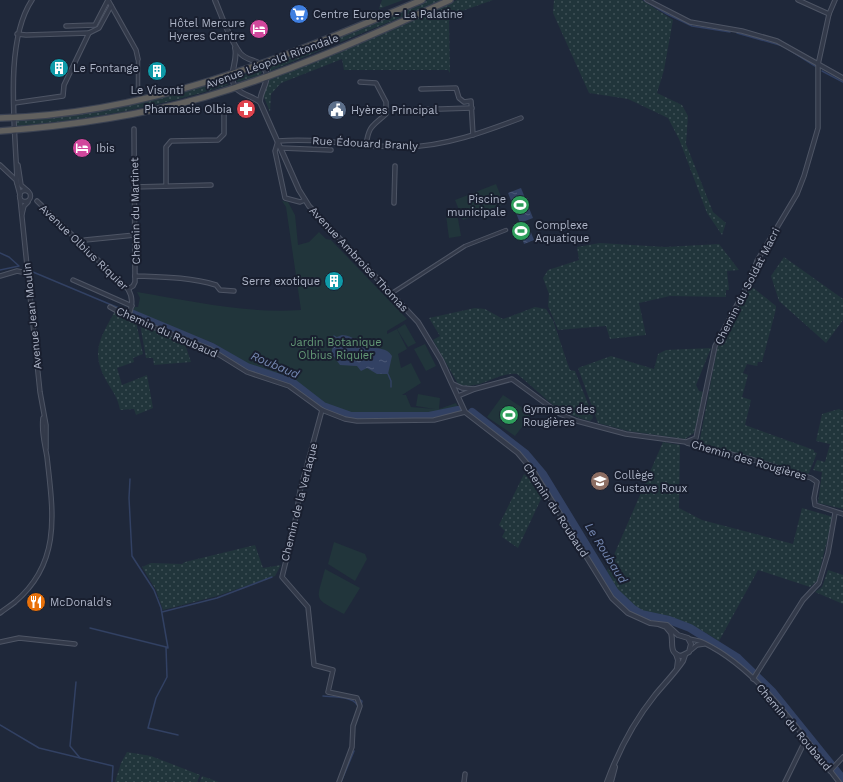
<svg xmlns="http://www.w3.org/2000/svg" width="843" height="782" viewBox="0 0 843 782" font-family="'Work Sans',sans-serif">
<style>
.grass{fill:url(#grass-dots)}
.forest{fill:url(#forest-firs)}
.park{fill:#21353b}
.water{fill:url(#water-ripples)}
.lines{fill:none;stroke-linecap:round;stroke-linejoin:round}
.stream{stroke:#324163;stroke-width:1.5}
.river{stroke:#324163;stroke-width:8}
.pedestrian-casing{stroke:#4e5565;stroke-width:4.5}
.minor-casing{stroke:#4e5565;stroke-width:5.5}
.tertiary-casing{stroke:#4e5565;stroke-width:6}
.trunk-casing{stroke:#3b4252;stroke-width:8}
.pedestrian{stroke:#333a4a;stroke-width:2.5}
.minor{stroke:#333a4a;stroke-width:3.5}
.tertiary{stroke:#333a4a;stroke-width:4}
.trunk{stroke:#61605e;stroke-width:5.5}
.labels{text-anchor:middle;stroke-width:4;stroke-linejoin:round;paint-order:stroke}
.poi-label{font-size:11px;fill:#aeb5c7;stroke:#191f2f;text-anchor:start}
.street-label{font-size:11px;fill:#aeb5c7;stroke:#191f2f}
.park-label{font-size:11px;fill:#649976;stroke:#191f2f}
.water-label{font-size:12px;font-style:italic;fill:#7487b1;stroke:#191f2f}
</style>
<defs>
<pattern id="grass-dots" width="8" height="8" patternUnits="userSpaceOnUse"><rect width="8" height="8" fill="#21353b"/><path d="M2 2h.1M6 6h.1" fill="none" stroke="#3f5056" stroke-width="1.8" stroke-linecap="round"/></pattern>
<pattern id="forest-firs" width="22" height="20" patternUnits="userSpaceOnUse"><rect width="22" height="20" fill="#21353b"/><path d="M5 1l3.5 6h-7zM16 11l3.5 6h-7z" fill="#3f5056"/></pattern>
<pattern id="water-ripples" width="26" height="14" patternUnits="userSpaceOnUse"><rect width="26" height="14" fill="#324163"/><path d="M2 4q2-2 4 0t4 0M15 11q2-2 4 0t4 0" fill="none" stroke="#4d5a78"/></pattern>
</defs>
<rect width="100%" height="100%" fill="#1f283a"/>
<!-- grass -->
<g class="grass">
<polygon points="428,0 443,0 270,71 268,66"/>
<polygon points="457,0 493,0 462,11 449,21 450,73 448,70 344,70 342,59 281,83 271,94 270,112 263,95 269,80"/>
<polygon points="554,0 642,0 673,20 664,70 657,93 682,105 688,116 686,144 713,212 726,223 722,235 707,213 679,139 668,118 628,99 589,93 553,13"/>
<polygon points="259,70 262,72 260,75 238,82 235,80 237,77"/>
<path d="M226,80L228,85C159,107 88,120 15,126V121C90,114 154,101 226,80Z"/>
<polygon points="600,243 665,247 719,244 739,270 727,271 729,290 726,290 726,297 670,296 639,303 646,335 610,339 606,326 558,330 548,306 549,294 543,278 548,270 579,260 577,247"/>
<polygon points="784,257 843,299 843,320 826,343 779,301 771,276"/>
<polygon points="751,286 776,306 776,309 762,362 758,362 757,366 747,364 743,373 748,375 742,397 751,400 745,425 814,450 814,452 817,453 809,473 807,474 699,444 718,345 723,332 727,333 729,331 726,329"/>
<path d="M535,307L546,309L553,320L568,365L570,370L575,371L592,414L593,418L590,421C552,411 546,397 517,374C496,372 479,392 458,384L433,340L440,336L429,318L475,308L485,309L503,319Z"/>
<path d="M115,311L128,320L136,322L143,354L133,358L134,362L117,368L122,385L147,375L153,408L136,415L134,409L120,410C118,397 112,391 106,380C90,351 101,337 115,311Z"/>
<polygon points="140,324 184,341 191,362 154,365 153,358 146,358"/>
<polygon points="711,348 696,385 699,391 704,392 694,433 685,439 628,431 598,423 578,368 611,356 654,369 658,354 666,350"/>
<polygon points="839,409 843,411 843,509 818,503 822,472 813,470 817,460 825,462 830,444 816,441 822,414"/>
<path d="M663,442L680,445L679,508L702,520L793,544L802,508L833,517L817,581L810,587L758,570L719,641C709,635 698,627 686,624C643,610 630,616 607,571Z"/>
<polygon points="524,474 532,481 542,497 518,548 502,537 505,531 499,525"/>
<polygon points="255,545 263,568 281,565 275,576 217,596 163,610 156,590 142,567 151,563 182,564 185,562"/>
<polygon points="828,570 843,575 843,604 815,592 822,587"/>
<polygon points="127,752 151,756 200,775 197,782 115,782 121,763"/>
<polygon points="202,776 219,782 200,782"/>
</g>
<!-- forest -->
<polygon class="forest" points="382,0 403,0 379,9"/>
<!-- park -->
<g class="park">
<polygon points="496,184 504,204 463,220 455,200"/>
<path d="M282,201L288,202L295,215L298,245L309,242L319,232L326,239L331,240L407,319L387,331V334L397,329L407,349L398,354L401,368L411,363L421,383L402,395H406L411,407L435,409L416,406L418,394L440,398L439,409L456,403L458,407L431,413L355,414L326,404L287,377L249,365L213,343L132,311L135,307H138L140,298L137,292C191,301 247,314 301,310L286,207Z"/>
<polygon points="457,213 461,236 449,238 446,215"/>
<polygon points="405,324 416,343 408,347 397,329"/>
<polygon points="425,344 436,366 426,371 414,349"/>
<polygon points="503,395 532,414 515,436 487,417"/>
<polygon points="334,542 365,554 367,559 355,581 328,564"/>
<path d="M325,569L360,588L344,614C313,597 316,603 325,569Z"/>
</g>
<!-- water -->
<g class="water">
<polygon points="521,188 533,218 520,223 508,193"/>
<polygon points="530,230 534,240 524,244 521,234"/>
<path d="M342,335C353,335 359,344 369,347C378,349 386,347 392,356L388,374H377L367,368L361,371L357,366L340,365L332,354V349L336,345L337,337Z"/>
</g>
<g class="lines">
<!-- stream -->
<g class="stream">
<polyline points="644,0 667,14 692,26 730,32"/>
<polyline points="737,33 783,46"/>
<polyline points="788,49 815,66"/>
<polyline points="822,71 843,82"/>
<polyline points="0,253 9,257 19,266 0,270"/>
<polyline points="33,272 126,311"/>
<polyline points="334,336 337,338"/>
<polyline points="388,374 391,381 391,387"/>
<polyline points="130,479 129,498 132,556 154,590 161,608 168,648 166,647 167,677 156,698 148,728 178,735"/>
<polyline points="162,612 217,598 272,577"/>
<polyline points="90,628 166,647"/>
<polyline points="76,682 70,746 80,758"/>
<path d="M323,696C332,697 353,696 357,705"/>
<polyline points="359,699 362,701 361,706"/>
<polyline points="0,725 39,748 113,766 112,782"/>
<polyline points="341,782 354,751"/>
</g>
<!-- river -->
<g class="river">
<polyline points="133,314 212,347 247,367 292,382 323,406 351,416 429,416 458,410"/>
<polyline points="472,412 526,454 543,474 615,592 633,609 641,614 669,620 690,628 738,658 772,691 843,779"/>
</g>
<defs>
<g id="pedestrian">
<polyline points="138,93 138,59"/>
<polyline points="392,293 465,246 506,230"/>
</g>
<g id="minor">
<polyline points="108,0 136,50 138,59"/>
<polyline points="647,0 690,22 742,31 777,41 843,78"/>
<polyline points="798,0 829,14"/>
<polyline points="66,26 95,25 108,0"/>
<polyline points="89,33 99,28 111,6"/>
<path d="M360,82L376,83L386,102V114C372,127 369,125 366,145"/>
<polyline points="421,89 456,88 459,98 464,102 471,101 473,135"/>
<polyline points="14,103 63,96 64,85 89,33 26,35 17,34"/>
<polyline points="409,110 472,108"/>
<polyline points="281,148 331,150"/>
<polyline points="0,165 16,180 20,195"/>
<polyline points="18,165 21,185 28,191"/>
<path d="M17,183C16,132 3,43 32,0"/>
<polyline points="166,186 166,147 171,141 218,140 224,134 224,115"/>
<polyline points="134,187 211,185"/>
<circle cx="25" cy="196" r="5.5"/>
<polyline points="20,198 40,392 46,425 46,448"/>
<path d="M305,200L300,202L285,198L275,151L278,141C320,137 363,148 406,147C446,146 484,132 521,118"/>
<path d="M37,201L128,289C134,299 132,307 128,317"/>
<polyline points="394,203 395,166"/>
<polyline points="22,214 24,206 28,202"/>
<polyline points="80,242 85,240 135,235"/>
<polyline points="0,276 17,271 27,273"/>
<path d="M135,276C162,277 190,277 216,285L220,290L234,291"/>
<polyline points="73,280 132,306"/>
<polyline points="128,289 133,286 135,282 134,129"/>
<polyline points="110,307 128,317 210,349 247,372 289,386 322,410 345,419 357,421 434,420 465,412"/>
<polyline points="453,384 462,388 474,389"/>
<polyline points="458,396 475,389 512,379 560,414 577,421 626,434 686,442 696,438 715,346 749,282 757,261 797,194 804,176 818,128 818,65 829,14 835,0"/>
<polyline points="322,410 300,491 294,528 282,577 308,607 314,665 333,670 328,692 357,698 360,706 353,726 352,747 339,782"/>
<polyline points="687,443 754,460 811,478 817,482 814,498 815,505 843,514"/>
<path d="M0,613C5,609 10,606 15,602C62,562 53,512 47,457C45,444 41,432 43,418"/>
<path d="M689,639C694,640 699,640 704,643C760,670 801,734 839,782"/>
<polyline points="0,642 19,638 75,644"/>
<polyline points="691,650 697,645 704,644"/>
<polyline points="753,679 803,600 819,583 828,553 835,513"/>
<polyline points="830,771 843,757"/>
<polyline points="464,782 465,774"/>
<polyline points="785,782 806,739"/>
</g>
<g id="tertiary">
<path d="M215,0C222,17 229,38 240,53C248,63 262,58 266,72C269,83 260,91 260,102L299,190L309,206L418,322L441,360L465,412L518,453L534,472L612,598L628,613L650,623L667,625L678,635L688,638L691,644L689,652L681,656C668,653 674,643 671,633L666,627L658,624"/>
<path d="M235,48C239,62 225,78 238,90C244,95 253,97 260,102"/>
<polyline points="676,654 678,660 677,668"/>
<path d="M607,782C618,752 635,720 655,695C664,684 675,673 683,661L685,655"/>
<polyline points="611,782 615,767"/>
</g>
<g id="trunk">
<path d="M0,118C149,115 287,56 422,0"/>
<path d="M0,131C69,126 138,116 205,97C290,72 370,36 450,0"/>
</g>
</defs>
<!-- pedestrian casing -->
<use href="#pedestrian" class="pedestrian-casing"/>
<!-- minor casing -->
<use href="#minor" class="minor-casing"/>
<!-- tertiary casing -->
<use href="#tertiary" class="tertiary-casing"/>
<!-- trunk casing -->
<use href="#trunk" class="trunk-casing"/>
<!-- pedestrian -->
<use href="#pedestrian" class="pedestrian"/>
<!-- minor -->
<use href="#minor" class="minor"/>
<!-- tertiary -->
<use href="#tertiary" class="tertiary"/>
<!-- trunk -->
<use href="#trunk" class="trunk"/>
</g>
<!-- icons -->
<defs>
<symbol id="supermarket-disc" viewBox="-11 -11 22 22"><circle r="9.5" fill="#3f7fe0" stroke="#191f2f"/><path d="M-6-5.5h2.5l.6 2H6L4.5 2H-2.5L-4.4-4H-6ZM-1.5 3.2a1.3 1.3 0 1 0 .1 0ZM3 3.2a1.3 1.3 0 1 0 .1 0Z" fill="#fff"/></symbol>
<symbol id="hotel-disc" viewBox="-11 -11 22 22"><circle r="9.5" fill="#d1479c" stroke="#191f2f"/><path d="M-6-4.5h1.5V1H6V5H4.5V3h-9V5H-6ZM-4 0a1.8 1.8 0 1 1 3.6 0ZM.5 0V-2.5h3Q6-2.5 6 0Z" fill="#fff"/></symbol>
<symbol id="building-disc" viewBox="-11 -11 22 22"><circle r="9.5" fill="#0f9aa8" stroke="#191f2f"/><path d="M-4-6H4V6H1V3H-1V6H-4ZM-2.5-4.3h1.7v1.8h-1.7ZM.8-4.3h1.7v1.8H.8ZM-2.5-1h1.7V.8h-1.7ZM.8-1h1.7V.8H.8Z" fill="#fff"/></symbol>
<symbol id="pharmacy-disc" viewBox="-11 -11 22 22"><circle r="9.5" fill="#e0444e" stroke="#191f2f"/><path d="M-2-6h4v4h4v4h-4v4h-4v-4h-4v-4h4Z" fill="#fff"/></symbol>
<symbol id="civic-disc" viewBox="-11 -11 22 22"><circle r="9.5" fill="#5c6f8a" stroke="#191f2f"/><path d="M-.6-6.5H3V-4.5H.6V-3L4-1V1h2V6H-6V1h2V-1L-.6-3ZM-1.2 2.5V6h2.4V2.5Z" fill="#fff"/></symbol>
<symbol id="stadium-disc" viewBox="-11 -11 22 22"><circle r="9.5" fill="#2e9e5b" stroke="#191f2f"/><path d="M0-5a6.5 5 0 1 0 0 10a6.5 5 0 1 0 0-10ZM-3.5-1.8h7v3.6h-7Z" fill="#fff"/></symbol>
<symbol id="school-disc" viewBox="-11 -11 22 22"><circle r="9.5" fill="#8d6e63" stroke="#191f2f"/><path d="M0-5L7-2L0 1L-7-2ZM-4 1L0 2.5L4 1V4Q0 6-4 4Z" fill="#fff"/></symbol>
<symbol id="restaurant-disc" viewBox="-11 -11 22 22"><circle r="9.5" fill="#e8710a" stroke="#191f2f"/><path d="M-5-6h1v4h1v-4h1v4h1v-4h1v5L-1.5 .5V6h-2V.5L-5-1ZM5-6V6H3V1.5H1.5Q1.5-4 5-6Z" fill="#fff"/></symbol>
</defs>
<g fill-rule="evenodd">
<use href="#supermarket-disc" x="288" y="3" width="22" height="22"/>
<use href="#hotel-disc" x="248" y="18" width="22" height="22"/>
<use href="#building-disc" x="48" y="57" width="22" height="22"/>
<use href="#building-disc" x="146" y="60" width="22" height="22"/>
<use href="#pharmacy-disc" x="235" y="98" width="22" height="22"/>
<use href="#civic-disc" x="326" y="99" width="22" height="22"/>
<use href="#hotel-disc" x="71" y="137" width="22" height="22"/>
<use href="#stadium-disc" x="509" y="194" width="22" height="22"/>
<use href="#stadium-disc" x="510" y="220" width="22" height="22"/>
<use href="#building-disc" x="323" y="270" width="22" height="22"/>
<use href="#stadium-disc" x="498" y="404" width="22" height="22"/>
<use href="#school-disc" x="589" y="470" width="22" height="22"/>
<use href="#restaurant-disc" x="25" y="591" width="22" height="22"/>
</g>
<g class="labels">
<!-- poi labels -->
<g class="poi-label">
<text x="313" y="18">Centre Europe - La Palatine</text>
<text x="245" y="27" text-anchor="end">Hôtel Mercure<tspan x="245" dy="13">Hyeres Centre</tspan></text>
<text x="73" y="72">Le Fontange</text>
<text x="157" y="94" text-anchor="middle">Le Visonti</text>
<text x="232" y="113" text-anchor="end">Pharmacie Olbia</text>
<text x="351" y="114">Hyères Principal</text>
<text x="96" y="152">Ibis</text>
<text x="506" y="203" text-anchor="end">Piscine<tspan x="506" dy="13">municipale</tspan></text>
<text x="535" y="229">Complexe<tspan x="535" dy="13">Aquatique</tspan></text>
<text x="320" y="285" text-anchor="end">Serre exotique</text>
<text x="523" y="413">Gymnase des<tspan x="523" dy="13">Rougières</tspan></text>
<text x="614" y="479">Collège<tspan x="614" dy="13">Gustave Roux</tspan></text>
<text x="50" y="606">McDonald's</text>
</g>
<!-- street labels -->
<g class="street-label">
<text transform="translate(272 61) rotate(-20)" y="4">Avenue Léopold Ritondale</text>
<text transform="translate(365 143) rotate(3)" y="4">Rue Édouard Branly</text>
<text transform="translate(135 211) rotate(-91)" y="4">Chemin du Martinet</text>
<text transform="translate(84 247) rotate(44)" y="4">Avenue Olbius Riquier</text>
<text transform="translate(359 259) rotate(47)" y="4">Avenue Ambroise Thomas</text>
<text transform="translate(747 286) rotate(-63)" y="4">Chemin du Soldat Macri</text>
<text transform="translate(32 316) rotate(-96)" y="4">Avenue Jean Moulin</text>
<text transform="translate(167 332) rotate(24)" y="4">Chemin du Roubaud</text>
<text transform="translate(749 460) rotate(16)" y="4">Chemin des Rougières</text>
<text transform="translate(299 502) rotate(-76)" y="4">Chemin de la Verlaque</text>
<text transform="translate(556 510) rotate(57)" y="4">Chemin du Roubaud</text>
<text transform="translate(794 727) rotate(50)" y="4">Chemin du Roubaud</text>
</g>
<!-- park labels -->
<g class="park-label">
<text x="336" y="346">Jardin Botanique<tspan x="336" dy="13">Olbius Riquier</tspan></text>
</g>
<!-- water labels -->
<g class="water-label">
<text transform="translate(275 365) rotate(23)" y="4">Roubaud</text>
<text transform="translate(606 553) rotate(58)" y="4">Le Roubaud</text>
</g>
</g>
</svg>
